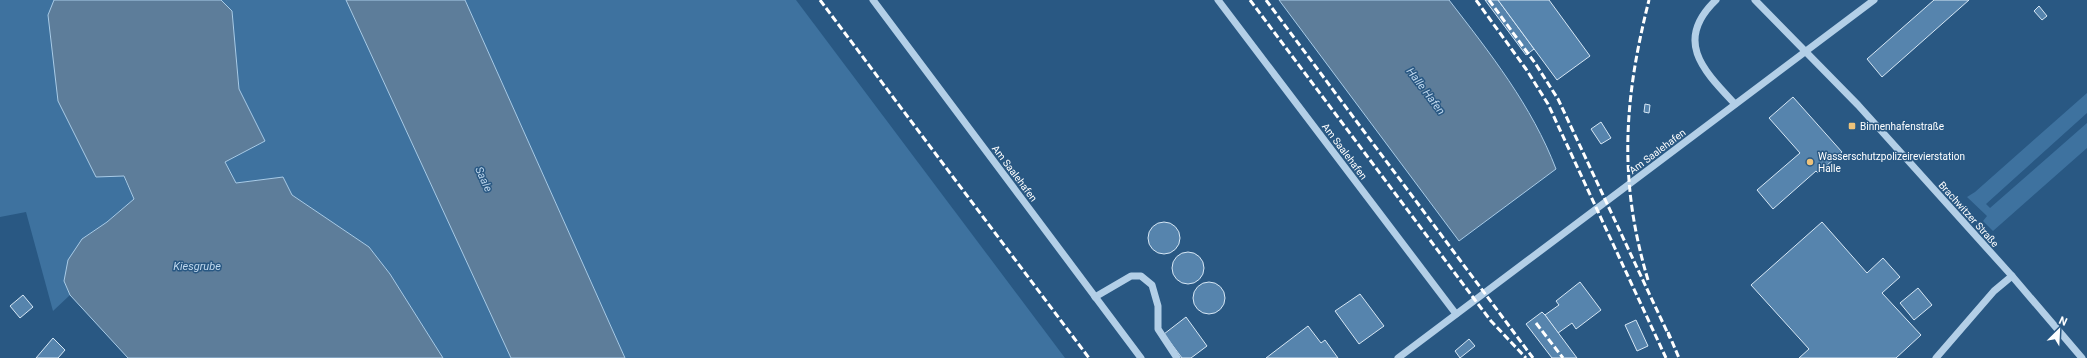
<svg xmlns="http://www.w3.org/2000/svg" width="2087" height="358" viewBox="0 0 2087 358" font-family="Roboto,sans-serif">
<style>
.green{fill:#3e729f}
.water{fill:#5d7d9a;stroke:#a8cbe7}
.building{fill:#5684ad;stroke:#d6e7f5}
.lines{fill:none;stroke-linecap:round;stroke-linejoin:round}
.minor{stroke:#b3cfe7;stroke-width:7}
.rail{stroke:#fff;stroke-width:3;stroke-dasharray:7 3;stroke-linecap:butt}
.poi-dot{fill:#edc27a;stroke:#295883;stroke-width:1.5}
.labels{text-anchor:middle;stroke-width:3;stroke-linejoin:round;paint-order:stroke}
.poi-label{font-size:10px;fill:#fff;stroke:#295883;text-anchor:start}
.street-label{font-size:10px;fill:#fff;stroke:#295883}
.water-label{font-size:11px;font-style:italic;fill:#bfd8ee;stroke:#295883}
</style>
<rect width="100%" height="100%" fill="#295883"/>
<!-- green -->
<g class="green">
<polygon points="0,0 54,0 48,15 134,199 107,222 82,239 64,281 70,295 53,311 26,212 0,217"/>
<polygon points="221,0 346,0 511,358 443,358 390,274 369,247 292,195 283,177 236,183 225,162 265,141 239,89 232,11"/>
<polygon points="465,0 796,0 1065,358 625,358"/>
<polygon points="2087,93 2087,113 1986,204 1990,208 2087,123 2087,148 1993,231 1983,221 1987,216 1967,197 1975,192"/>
</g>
<!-- water -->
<g class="water">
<polygon points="54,0 221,0 232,11 239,89 265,141 225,162 236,183 283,177 292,195 369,247 390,274 443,358 128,358 70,295 64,281 68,260 82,239 107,222 134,199 124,176 96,177 58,101 48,15"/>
<polygon points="346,0 465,0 625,358 511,358"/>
<path d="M1279,0H1449C1490,53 1532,106 1556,169L1459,241Z"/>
</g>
<!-- building -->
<g class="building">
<polygon points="1485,0 1498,0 1534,49 1526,55"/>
<polygon points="1498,0 1549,0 1590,56 1557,80"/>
<polygon points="1934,0 1969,0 1882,77 1867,59"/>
<polygon points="2039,6 2047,16 2042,20 2034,11"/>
<polygon points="1793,97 1842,152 1818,173 1816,171 1773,209 1757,190 1800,153 1769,118"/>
<polygon points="1645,104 1650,105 1649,113 1644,112"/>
<polygon points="1601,122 1611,138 1601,144 1591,129"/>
<circle cx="1164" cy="238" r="16"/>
<polygon points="1822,222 1867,273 1883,258 1900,277 1882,293 1921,335 1896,358 1799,358 1809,349 1751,285"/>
<circle cx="1188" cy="268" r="16"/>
<circle cx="1209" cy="298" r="16"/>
<polygon points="1580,282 1601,310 1576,329 1572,323 1558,333 1545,315 1559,305 1556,301"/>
<polygon points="1918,288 1932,305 1914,320 1900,303"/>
<polygon points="1360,294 1384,326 1359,344 1335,311"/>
<polygon points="23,295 33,307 20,318 10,306"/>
<polygon points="1542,312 1545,315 1577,358 1552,358 1526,324"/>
<polygon points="1186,317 1207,346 1191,358 1182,358 1164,334"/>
<polygon points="1636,320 1648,346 1637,351 1625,325"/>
<polygon points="1308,326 1321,343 1325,340 1338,358 1266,358"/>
<polygon points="53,338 65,350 58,358 36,358"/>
<polygon points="1469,339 1475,346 1460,358 1455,351"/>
</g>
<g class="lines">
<!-- minor -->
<g class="minor">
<polyline points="873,0 1141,358"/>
<polyline points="1218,0 1456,314"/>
<path d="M1716,0C1673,41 1704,71 1735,104"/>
<polyline points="1755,0 1858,105 2012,276 2082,358"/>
<polyline points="1095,297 1131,276 1141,276 1152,285 1158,306 1158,329 1177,358"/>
<polyline points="1398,358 1874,0"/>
<polyline points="1936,358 1994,291 2012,276"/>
</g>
<!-- rail -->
<g class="rail">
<polyline points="820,0 1089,358"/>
<polyline points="1250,0 1475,300 1491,321 1526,358"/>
<polyline points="1266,0 1533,358"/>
<polyline points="1476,0 1526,69 1548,104 1666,358"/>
<polyline points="1489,0 1535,63 1558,99 1670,338"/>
<path d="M1648,280C1618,180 1624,99 1649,0"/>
<polyline points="1536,323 1563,358"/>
<polyline points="1668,332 1679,358"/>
</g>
</g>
<!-- markers -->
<g class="poi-dot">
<rect x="1848" y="122" width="8" height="8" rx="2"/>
<circle cx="1810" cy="162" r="4"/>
</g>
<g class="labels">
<!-- poi labels -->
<g class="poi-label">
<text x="1860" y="130">Binnenhafenstraße</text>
<text x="1818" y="160">Wasserschutzpolizeirevierstation<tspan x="1818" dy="12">Halle</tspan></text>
</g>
<!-- street labels -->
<g class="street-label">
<text transform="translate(1345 151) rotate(53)" y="4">Am Saalehafen</text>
<text transform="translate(1657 151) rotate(-37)" y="4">Am Saalehafen</text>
<text transform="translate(1015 173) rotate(53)" y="4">Am Saalehafen</text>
<text transform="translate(1969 214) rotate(48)" y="4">Brachwitzer Straße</text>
</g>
<!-- water labels -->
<g class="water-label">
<text transform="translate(1426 91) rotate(53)" y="4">Halle Hafen</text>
<text transform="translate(484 179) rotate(66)" y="4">Saale</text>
<text x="197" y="270">Kiesgrube</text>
</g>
</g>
<!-- north arrow -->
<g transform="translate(2059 330) rotate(24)" stroke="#295883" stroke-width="3" paint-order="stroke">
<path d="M0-3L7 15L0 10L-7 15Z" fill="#ffffff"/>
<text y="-6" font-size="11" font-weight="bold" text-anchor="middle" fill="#ffffff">N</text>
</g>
</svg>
